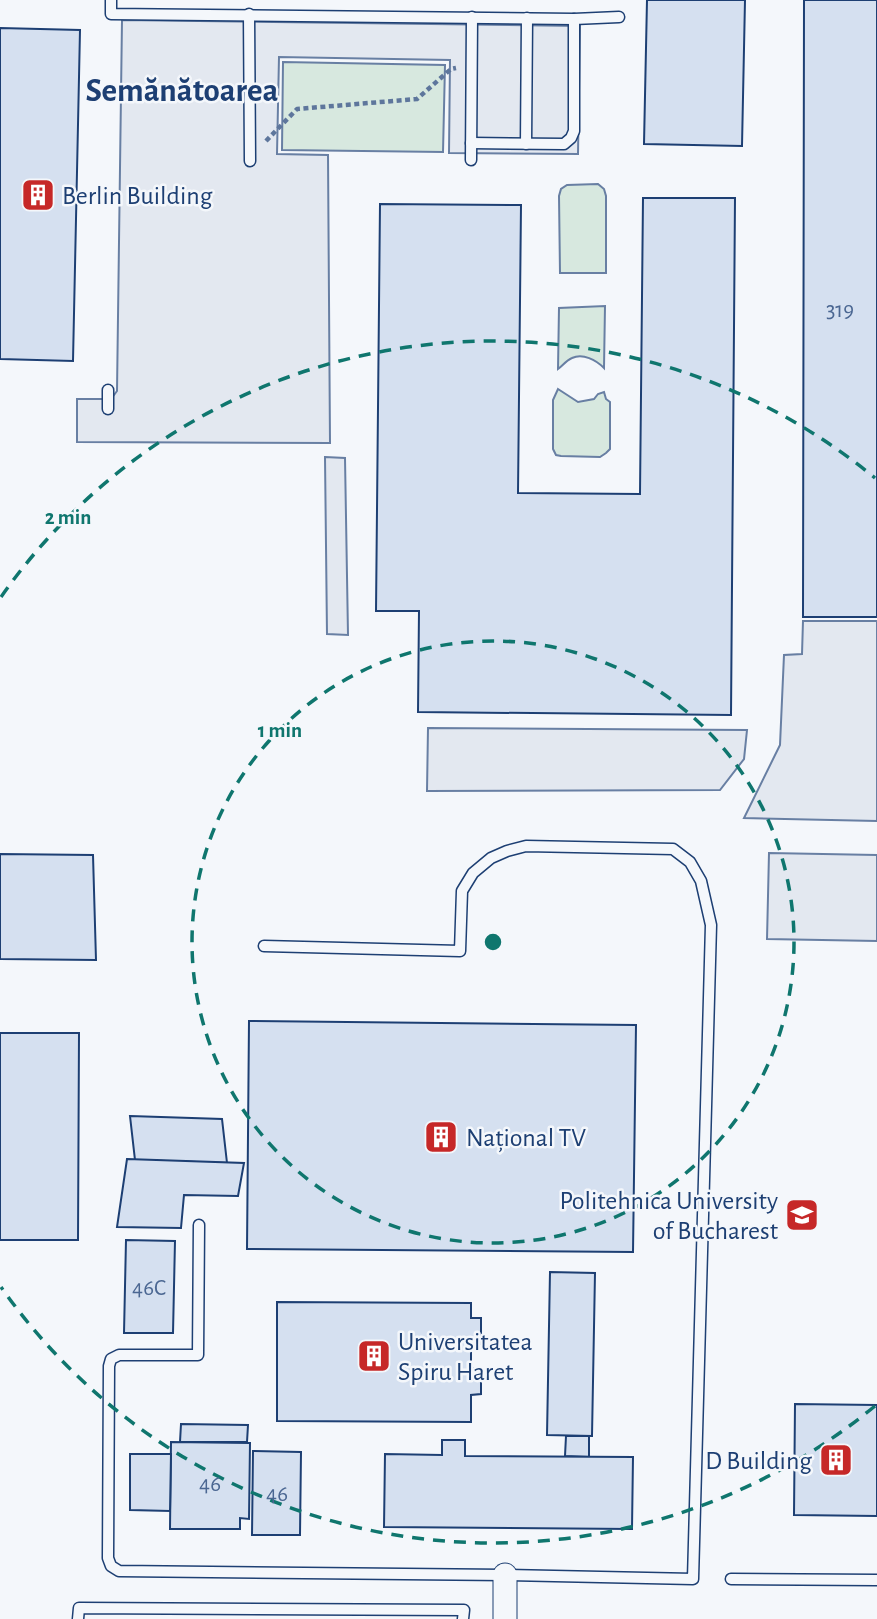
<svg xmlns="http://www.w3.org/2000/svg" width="877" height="1619" viewBox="0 0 877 1619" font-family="'Alegreya Sans',sans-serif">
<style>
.green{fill:#d7e8df;stroke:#687fa3;stroke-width:2}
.parking{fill:#e3e8f0;stroke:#687fa3;stroke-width:2}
.building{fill:#d5e0f0;stroke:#1d3f73;stroke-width:2}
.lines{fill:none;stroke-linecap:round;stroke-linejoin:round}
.lane-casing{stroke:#1d3f73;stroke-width:13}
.street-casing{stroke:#1d3f73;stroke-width:25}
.path{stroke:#5e769c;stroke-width:4.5;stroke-dasharray:5 3.5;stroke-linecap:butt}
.lane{stroke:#f4f7fb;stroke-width:10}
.street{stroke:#f4f7fb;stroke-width:23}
.ring{fill:none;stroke:#0f766e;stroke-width:3.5;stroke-dasharray:12 9}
.labels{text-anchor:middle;stroke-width:5;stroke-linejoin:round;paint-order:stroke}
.number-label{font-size:23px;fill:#4b6792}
.poi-label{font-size:26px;fill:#1d3f73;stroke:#f4f7fb;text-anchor:start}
.district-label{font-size:33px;font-weight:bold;fill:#1d3f73;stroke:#f4f7fb}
.centre{fill:#0f766e;stroke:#f4f7fb;stroke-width:3.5}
.ring-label{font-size:21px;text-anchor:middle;font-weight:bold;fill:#0f766e;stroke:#f4f7fb;stroke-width:5;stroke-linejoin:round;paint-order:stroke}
</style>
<rect width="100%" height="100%" fill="#f4f7fb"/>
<!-- green -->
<g class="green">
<polygon points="283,62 445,65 443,152 282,150"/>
<polygon points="598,184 604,189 606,196 606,273 560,273 559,196 561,189 567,185"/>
<path d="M605,306L604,368C596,360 583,353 572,358C567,360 562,366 558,369L559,308Z"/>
<polygon points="558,389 578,402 594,399 598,394 604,392 606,399 610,402 610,449 606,453 600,457 561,456 556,455 553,449 553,400"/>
</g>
<!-- parking -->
<g class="parking">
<polygon points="122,20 580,26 578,154 449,153 450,60 279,57 277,154 328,155 330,443 77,442 77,399 111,399 117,391"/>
<polygon points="325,457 345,458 348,635 327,634"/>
<polygon points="803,621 877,621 877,821 744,818 780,745 784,655 802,654"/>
<polygon points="428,728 747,730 744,759 720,790 427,791"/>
<polygon points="769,853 877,855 877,941 767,939"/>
</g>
<!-- building -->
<g class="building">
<polygon points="647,0 745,0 742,146 644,144"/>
<polygon points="804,0 877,0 877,617 803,617"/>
<polygon points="0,28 80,30 73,361 0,359"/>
<polygon points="643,198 735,198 731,715 418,712 419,611 376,611 380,204 521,205 518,493 640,494"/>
<polygon points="0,854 93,855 96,960 0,959"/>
<polygon points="249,1021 636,1025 633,1252 247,1249"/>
<polygon points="0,1033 79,1033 78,1240 0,1240"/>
<polygon points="130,1116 222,1119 227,1163 135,1160"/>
<polygon points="127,1159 244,1163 238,1196 184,1195 181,1228 117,1227"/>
<polygon points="126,1240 175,1241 173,1333 124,1333"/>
<polygon points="550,1272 595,1273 592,1436 547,1435"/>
<polygon points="277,1302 471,1303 471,1318 481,1318 481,1344 471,1344 471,1368 481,1368 481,1394 471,1395 471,1422 277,1421"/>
<polygon points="795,1404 877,1405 877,1516 794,1515"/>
<polygon points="181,1424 248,1425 247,1442 180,1442"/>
<polygon points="566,1436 589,1436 589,1457 565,1456"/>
<polygon points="442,1440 465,1440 465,1456 633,1457 632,1529 384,1527 385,1454 442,1455"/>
<polygon points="171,1442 250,1443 249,1519 240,1518 240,1529 170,1529"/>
<polygon points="253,1451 301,1452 300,1535 252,1535"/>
<polygon points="130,1454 171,1454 170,1511 130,1510"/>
</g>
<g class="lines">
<defs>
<g id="lane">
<polyline points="111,0 111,14 574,19 619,17"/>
<polyline points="249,14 250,161"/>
<polyline points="471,143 564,144 571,138 574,131 574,19"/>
<polyline points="526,144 527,18"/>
<polyline points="471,160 472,17"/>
<polyline points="108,409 108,390"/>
<polyline points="199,1225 198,1355 119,1355 111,1359 109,1366 108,1558 111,1566 119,1571 505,1575 693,1579 711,925 701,881 690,862 673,849 526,846 507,851 491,858 473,873 462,891 460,951 264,946"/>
<polyline points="731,1579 877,1580"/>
<polyline points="78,1619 79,1608 464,1610 463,1619"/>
</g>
<polyline id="street" points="505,1619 505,1575"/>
</defs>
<!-- lane casing -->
<use href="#lane" class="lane-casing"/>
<!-- street casing -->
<use href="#street" class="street-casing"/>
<!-- path -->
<polyline class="path" points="266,141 297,109 417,99 451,69 456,68"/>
<!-- lane -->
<use href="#lane" class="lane"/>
<!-- street -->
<use href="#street" class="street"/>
</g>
<!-- distance rings -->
<g class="ring">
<circle cx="493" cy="942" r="301"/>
<path d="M875 1406A601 601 0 0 1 1 1287M1 597A601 601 0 0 1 875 478"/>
</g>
<!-- icons -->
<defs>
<symbol id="building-square" viewBox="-11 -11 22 22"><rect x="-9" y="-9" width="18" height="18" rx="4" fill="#c62828" stroke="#f4f7fb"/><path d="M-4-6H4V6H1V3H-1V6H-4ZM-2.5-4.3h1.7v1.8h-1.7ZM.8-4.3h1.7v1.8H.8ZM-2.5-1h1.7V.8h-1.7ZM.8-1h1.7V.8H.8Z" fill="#fff"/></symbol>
<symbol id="university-square" viewBox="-11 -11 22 22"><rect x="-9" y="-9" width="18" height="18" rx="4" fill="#c62828" stroke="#f4f7fb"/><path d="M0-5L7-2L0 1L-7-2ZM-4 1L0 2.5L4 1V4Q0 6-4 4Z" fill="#fff"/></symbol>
</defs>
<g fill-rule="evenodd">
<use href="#building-square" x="19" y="176" width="38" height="38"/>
<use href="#building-square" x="422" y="1118" width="38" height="38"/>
<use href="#university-square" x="783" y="1196" width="38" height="38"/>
<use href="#building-square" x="355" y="1337" width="38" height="38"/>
<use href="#building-square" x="817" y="1441" width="38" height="38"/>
</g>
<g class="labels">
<!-- number labels -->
<g class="number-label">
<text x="840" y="317">319</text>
<text x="149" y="1295">46C</text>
<text x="210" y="1491">46</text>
<text x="277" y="1501">46</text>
</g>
<!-- poi labels -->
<g class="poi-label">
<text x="62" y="204">Berlin Building</text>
<text x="466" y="1146">Național TV</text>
<text x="778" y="1209" text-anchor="end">Politehnica University<tspan x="778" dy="30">of Bucharest</tspan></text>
<text x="398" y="1350">Universitatea<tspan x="398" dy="30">Spiru Haret</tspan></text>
<text x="812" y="1469" text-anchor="end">D Building</text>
</g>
<!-- district labels -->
<g class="district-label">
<text x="182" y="101">Semănătoarea</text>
</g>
</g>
<circle cx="493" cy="942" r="10" class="centre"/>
<g class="ring-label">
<text x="68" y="524">2 min</text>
<text x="280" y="737">1 min</text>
</g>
</svg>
